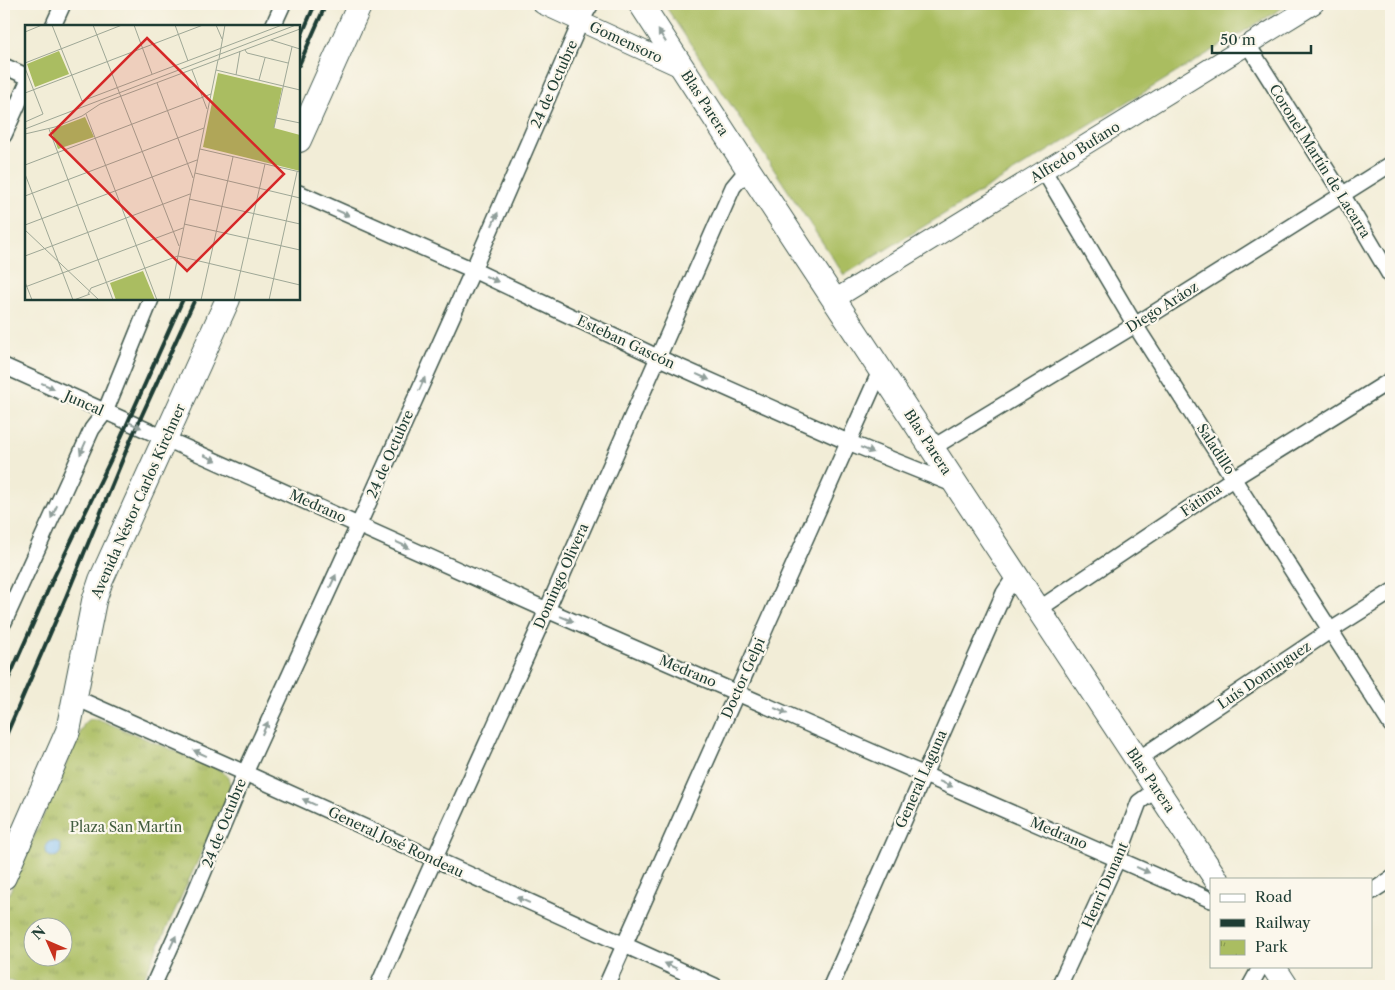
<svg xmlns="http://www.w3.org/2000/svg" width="1395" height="990" viewBox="0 0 1395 990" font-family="'Libre Caslon Text',serif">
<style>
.park{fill:url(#park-tufts);stroke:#647d4a;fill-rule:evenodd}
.pitch{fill:#aabd61;stroke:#647d4a}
.water{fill:#80bdf3;stroke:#507d94}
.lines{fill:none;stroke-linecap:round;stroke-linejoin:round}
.minor-casing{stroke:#3f574c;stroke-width:18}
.tertiary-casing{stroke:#3f574c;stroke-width:21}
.primary-casing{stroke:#3f574c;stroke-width:26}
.minor{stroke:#fff;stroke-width:15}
.tertiary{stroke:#fff;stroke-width:19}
.primary{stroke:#fff;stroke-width:24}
.rail{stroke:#1f3d34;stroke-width:4}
.oneway{fill:#8f9e9a}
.labels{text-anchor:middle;stroke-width:4.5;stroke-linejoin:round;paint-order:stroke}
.street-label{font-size:14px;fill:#1f3d34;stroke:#fbf7ec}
.park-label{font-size:14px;fill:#425d3f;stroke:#fbf7ec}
.inset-road{fill:none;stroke:#9ea796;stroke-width:1}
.view{fill:#d62828;fill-opacity:0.15;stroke:#d62828;stroke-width:2.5}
.inset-edge{fill:none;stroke:#1f3d34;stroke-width:2.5}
</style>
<defs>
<pattern id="park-tufts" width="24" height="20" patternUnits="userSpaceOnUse" patternTransform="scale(1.25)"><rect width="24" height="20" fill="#aabd61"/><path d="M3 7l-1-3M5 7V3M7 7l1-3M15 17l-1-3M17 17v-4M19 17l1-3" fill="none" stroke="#8a9b51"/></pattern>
</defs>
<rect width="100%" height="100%" fill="#fbf7ec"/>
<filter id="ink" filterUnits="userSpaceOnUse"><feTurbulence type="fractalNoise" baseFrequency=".02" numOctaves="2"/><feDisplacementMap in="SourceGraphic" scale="10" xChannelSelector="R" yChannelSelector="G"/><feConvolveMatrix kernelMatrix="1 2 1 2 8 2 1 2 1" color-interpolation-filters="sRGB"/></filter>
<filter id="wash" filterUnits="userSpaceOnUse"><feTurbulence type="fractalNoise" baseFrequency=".0096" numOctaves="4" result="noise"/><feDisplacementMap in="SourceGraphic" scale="20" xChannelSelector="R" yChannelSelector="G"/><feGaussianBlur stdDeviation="1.12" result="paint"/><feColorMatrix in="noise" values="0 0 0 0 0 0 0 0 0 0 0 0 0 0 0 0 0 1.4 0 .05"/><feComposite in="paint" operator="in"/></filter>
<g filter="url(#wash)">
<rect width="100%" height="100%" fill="#f2edd7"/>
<!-- park -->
<path class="park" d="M90,719H98L218,769C228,775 232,781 229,793L140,986H23L4,978V905L84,724ZM32,928H62V958H32Z"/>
<!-- pitch -->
<polygon class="pitch" points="664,4 1289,4 844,275"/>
<!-- water -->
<circle class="water" cx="53" cy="849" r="8"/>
</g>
<g filter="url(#ink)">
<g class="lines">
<defs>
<g id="minor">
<polyline points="53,26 63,4"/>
<polyline points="273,26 283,4"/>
<polyline points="1248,45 1342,194 1391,277"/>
<polyline points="4,66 26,76"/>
<polyline points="4,135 26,86"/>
<polyline points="1044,171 1135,325 1391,725"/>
<polyline points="299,193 473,270 657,357 848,442 955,485"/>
<polyline points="4,366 547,610 1211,900"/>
<polyline points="932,448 1135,325 1391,164"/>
<polyline points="1039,609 1234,478 1391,380"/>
<polyline points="4,622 92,429 105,412 151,299"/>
<polyline points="76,698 245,773 715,986"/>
<polyline points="1137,760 1331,630 1391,592"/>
<polyline points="1371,892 1391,879"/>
<polyline points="153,986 194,895 245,773 359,524 473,270 581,21 591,4"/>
<path d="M378,986C433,860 491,735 547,610C610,469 670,327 733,187L748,169"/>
<polyline points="606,986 881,369"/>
<polyline points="831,986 1004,593 1016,575"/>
<polyline points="1059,986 1118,858 1139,802 1157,789"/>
<polyline points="1250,986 1261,966"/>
</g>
<g id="tertiary">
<polyline points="542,4 682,68"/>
<polyline points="835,299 1314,4"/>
</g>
<g id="primary">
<polyline points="641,4 748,169 1216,879"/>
<polyline points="299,140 360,4"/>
<polyline points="4,877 68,731 94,601 101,580 228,299"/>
<polyline points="1273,966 1286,986"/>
</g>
</defs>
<!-- minor casing -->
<use href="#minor" class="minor-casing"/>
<!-- tertiary casing -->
<use href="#tertiary" class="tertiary-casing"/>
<!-- primary casing -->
<use href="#primary" class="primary-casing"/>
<!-- minor -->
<use href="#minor" class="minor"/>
<!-- tertiary -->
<use href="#tertiary" class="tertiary"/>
<!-- primary -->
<use href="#primary" class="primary"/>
<!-- rail -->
<g class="rail">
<polyline points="299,41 315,4"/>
<polyline points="299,65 326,4"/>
<polyline points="4,689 52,581 114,453 183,299"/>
<polyline points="4,740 66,597 131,439 195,299"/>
</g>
</g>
<!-- one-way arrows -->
<defs><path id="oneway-solid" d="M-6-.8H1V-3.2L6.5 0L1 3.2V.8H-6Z" transform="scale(1.25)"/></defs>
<g class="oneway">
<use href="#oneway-solid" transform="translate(662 36) rotate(-122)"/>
<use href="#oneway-solid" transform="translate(343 213) rotate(24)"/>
<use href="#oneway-solid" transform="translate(495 219) rotate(-66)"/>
<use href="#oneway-solid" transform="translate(492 279) rotate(25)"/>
<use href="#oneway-solid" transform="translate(703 377) rotate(24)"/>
<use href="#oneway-solid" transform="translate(422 384) rotate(-66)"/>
<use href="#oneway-solid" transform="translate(48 386) rotate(25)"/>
<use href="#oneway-solid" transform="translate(135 425) rotate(23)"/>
<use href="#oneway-solid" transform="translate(83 448) rotate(114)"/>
<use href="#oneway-solid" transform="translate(867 450) rotate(22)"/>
<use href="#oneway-solid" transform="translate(210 458) rotate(24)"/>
<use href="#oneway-solid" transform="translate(54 512) rotate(115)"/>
<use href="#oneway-solid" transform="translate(403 545) rotate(25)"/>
<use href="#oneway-solid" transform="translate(333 581) rotate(-65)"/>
<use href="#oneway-solid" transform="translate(567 619) rotate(23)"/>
<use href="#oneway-solid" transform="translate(781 711) rotate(24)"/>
<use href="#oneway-solid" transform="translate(265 728) rotate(-65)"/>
<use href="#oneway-solid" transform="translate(200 753) rotate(-156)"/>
<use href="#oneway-solid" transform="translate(946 784) rotate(23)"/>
<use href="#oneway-solid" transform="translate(309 802) rotate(-155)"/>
<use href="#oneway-solid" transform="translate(1143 870) rotate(24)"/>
<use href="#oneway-solid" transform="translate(523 900) rotate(-156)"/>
<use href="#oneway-solid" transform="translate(173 942) rotate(-65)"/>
<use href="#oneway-solid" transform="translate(671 966) rotate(-156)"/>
</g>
</g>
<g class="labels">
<!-- street labels -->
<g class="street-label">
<text transform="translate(626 42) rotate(25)" y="5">Gomensoro</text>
<text transform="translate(554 84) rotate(-66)" y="5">24 de Octubre</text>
<text transform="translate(705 103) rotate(57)" y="5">Blas Parera</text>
<text transform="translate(1075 152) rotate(-32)" y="5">Alfredo Bufano</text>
<text transform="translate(1320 161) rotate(58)" y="5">Coronel Martín de Lacarra</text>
<text transform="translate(1162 307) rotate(-32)" y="5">Diego Aráoz</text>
<text transform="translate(626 342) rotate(25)" y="5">Esteban Gascón</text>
<text transform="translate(84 403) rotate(24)" y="5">Juncal</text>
<text transform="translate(928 442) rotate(57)" y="5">Blas Parera</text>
<text transform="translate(1216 449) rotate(57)" y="5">Saladillo</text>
<text transform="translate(390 454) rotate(-66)" y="5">24 de Octubre</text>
<text transform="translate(1201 500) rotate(-34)" y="5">Fátima</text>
<text transform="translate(138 501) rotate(-66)" y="5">Avenida Néstor Carlos Kirchner</text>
<text transform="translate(318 506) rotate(24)" y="5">Medrano</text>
<text transform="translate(561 576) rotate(-66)" y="5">Domingo Olivera</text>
<text transform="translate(688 671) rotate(23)" y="5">Medrano</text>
<text transform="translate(1264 675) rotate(-34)" y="5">Luís Dominguez</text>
<text transform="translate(743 678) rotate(-66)" y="5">Doctor Gelpi</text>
<text transform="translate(921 779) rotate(-66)" y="5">General Laguna</text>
<text transform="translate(1151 780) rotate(56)" y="5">Blas Parera</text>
<text transform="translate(224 823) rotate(-68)" y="5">24 de Octubre</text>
<text transform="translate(1059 833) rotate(23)" y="5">Medrano</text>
<text transform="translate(396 842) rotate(25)" y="5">General José Rondeau</text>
<text transform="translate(1105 885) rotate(-66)" y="5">Henri Dunant</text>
</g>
<!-- park labels -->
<g class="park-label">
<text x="126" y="832">Plaza San Martín</text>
</g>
</g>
<!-- overview -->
<g transform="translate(25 25)">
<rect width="275" height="275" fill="#f2edd7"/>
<path d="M34,26L44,49L10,62L2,39ZM60,92L69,112L33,124L26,105Z" fill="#aabd61"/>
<path d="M193,48L257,63L249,103L275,110V146L178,122ZM118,246L130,275H91L85,258Z" fill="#aabd61"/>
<path class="inset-road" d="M27,0L57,76L257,0M68,0L154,221M109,0L127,49M150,0L163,36M191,0L197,14M0,7L17,0M246,15L275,24M220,25L222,28L263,38M194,34L200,0M0,38L97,0M0,43L18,89L0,97M167,45L182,84M191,45L275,65M211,50L215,26M234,55L240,33M132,58L168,153M0,68L178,0M61,89L132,275M251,93L275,98M249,103L267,22M0,104L271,0M24,104L88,275M0,109L30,102L57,91L75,79L275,4M175,124L275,147M0,140L186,69M170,148L275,173M0,149L48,275M0,171L179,103M164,174L275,199M159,199L275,225M0,200L172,135M0,205L74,275M0,231L165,169M0,257L7,275M0,262L158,203M63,269L66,263L153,231L275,260M49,275L65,269M144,275L193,35M176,275L208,132M209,275L240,139M244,275L272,147"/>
<path class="view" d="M122,13L259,149L162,246L25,110Z"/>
<rect width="275" height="275" class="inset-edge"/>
</g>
<!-- margin -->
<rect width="1395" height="990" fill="none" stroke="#fbf7ec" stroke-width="20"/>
<!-- legend -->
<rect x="1210" y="878" width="162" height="90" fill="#fbf7ec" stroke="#a3ada2"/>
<rect x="1220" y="894" width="25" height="8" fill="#ffffff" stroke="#a3ada2"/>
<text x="1255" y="902" font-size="15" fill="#1f3d34">Road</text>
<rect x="1220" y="919" width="25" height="8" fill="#1f3d34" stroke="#a3ada2"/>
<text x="1255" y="928" font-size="15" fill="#1f3d34">Railway</text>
<rect x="1220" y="940" width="25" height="15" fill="url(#park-tufts)" stroke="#a3ada2"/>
<text x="1255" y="952" font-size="15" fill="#1f3d34">Park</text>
<!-- north arrow -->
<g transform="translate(48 942) rotate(315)"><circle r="24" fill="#fbf7ec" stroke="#a3ada2"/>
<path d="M0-4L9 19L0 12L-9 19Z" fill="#c8321e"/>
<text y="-8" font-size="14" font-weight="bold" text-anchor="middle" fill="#1f3d34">N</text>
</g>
<!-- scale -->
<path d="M1212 45v8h99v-8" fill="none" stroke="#1f3d34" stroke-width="2.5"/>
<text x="1220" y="45" font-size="15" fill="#1f3d34" stroke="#fbf7ec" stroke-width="4" paint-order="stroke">50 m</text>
</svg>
